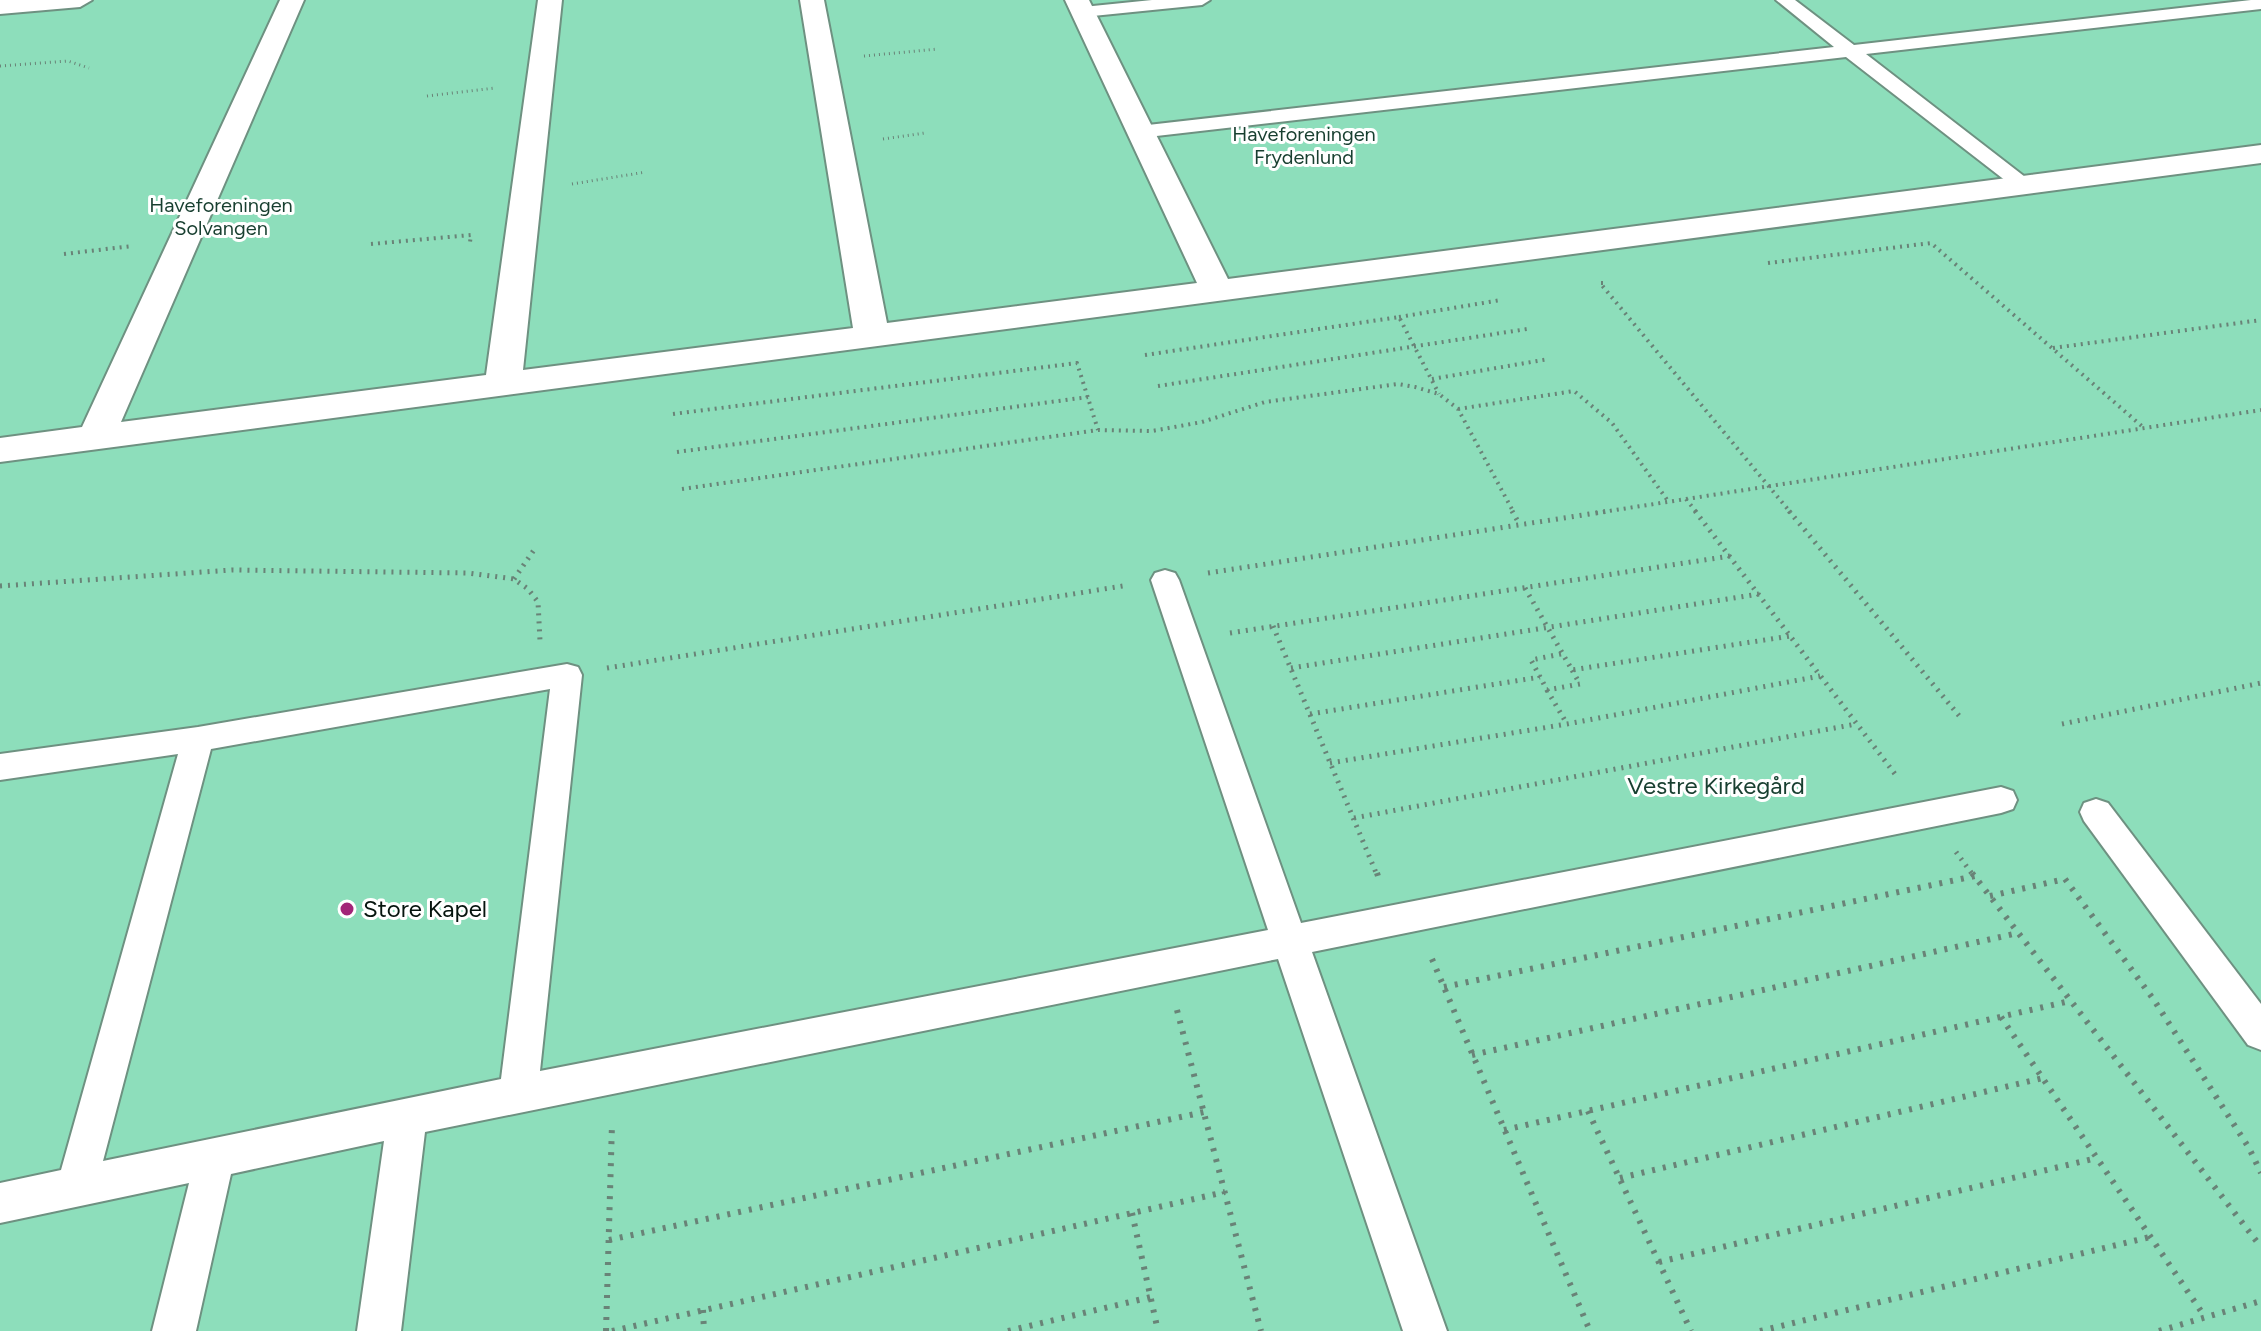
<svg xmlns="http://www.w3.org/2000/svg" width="2261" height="1331" viewBox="0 0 2261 1331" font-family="Figtree,sans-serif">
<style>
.green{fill:#8ddebb}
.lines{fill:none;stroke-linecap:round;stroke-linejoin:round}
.lane-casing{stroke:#6e9181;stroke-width:4}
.street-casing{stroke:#6e9181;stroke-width:4}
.path-far3{stroke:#698377;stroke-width:3;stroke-dasharray:1 4;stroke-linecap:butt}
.path-far2{stroke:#698377;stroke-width:4;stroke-dasharray:2 5;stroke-linecap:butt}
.path-far1{stroke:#698377;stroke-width:5;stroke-dasharray:2 6;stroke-linecap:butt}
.path{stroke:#698377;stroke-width:6;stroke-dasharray:3 8;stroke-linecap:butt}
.lane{fill:#fff;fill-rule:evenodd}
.street{fill:#fff;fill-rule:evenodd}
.poi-dot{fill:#a22578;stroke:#fff;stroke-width:3}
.labels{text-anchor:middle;stroke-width:6;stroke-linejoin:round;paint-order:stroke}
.far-park-label{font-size:20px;fill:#183f30;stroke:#fff}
.park-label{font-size:24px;fill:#183f30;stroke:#fff}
.poi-label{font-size:24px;fill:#06140e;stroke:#fff;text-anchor:start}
</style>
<rect width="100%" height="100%" fill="#caf1df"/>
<!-- green -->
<rect class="green" x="0" y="0" width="2261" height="1331"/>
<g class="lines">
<defs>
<g id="lane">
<polygon points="1152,0 1210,0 1202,5 1083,17 1074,12 1083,7"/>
<polygon points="1776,0 1795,0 1854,45 2251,0 2261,0 2261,9 1866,54 2029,180 2032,184 2022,190 2015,188 1846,57 1139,138 1129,132 1139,126 1834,47"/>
<path d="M1165,570L1175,573L1179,580L1301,923L2001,787L2013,791L2017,800L2013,809L2001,813L1312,952L1447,1331H1403L1278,959L425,1132L401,1331H357L384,1141L231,1174L196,1331H152L189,1183L0,1223V1183L61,1170L178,754L0,780V754L198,727L567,664L578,667L582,675L540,1071L1268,930L1151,580L1155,573ZM550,689L501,1079L103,1161L211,749Z"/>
<polygon points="2096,799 2108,803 2261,1004 2261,1050 2248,1045 2084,821 2080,812 2084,803"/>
</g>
<g id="street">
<polygon points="0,0 92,0 80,7 0,14"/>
<polygon points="280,0 304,0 121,422 486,375 538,0 562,0 523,370 853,328 800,0 824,0 887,323 1197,283 1065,0 1089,0 1228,279 2261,145 2261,163 0,462 0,438 82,427"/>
</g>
</defs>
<!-- lane casing -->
<use href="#lane" class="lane-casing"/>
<!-- street casing -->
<use href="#street" class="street-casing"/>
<!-- path-far3 -->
<g class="path-far3">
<polyline points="864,56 938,49"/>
<polyline points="0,66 68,61 89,68"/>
<polyline points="427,96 495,88"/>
<polyline points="883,139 925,133"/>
<polyline points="572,184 646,172"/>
</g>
<!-- path-far2 -->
<g class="path-far2">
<polyline points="371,244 471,235 470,242"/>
<polyline points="64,254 132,246"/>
<polyline points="1768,263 1931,243 2144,428"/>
<polyline points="1603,283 1600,283 1791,513"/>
<polyline points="1399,317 1501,300"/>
<polyline points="2053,348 2261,320"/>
<polyline points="1145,355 1399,317 1439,394"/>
<polyline points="1432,379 1549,359"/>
<polyline points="1158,386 1527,329"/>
<polyline points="1458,409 1574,391 1612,423 1668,501"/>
<polyline points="673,414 1077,363 1098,430"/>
<polyline points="677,452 1088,397"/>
<polyline points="682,489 1098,430 1152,431 1202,422 1265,402 1398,384 1415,387 1439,394 1458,409 1514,513"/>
<polyline points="1686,499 1697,513"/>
<polyline points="1596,513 2261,410"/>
</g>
<!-- path-far1 -->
<g class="path-far1">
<polyline points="1512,511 1520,525"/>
<polyline points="1695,511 1898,778"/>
<polyline points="1789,511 1961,718"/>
<polyline points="1208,573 1609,511"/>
<polyline points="514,579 536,547"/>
<polyline points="0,586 232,570 468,573 514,579 528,589 538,602 540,641"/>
<polyline points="1525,588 1572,670 1790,636"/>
<polyline points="1273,626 1377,875"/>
<polyline points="1230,633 1730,556"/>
<polyline points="1561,654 1531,660 1547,690 1580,684 1572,670"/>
<polyline points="607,668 1123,586"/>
<polyline points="1291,668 1759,594"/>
<polyline points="1547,690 1567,724"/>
<polyline points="1310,714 1540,677"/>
<polyline points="2062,724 2261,683"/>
<polyline points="1330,763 1567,724 1820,676"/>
<polyline points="1354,818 1856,724"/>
<polyline points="1956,852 1973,875"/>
</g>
<!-- path -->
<g class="path">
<polyline points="1377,873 1378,876"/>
<polyline points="1972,873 2261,1247"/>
<polyline points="1990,896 2065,879 2154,1000 2249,1148 2261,1173"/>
<polyline points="1432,959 1590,1331"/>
<polyline points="1444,987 1975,876"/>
<polyline points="1177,1010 1261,1331"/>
<polyline points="2001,1017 2205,1317"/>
<polyline points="1472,1055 2018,933"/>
<polyline points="1588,1111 1691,1331"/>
<polyline points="1504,1130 2070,1001"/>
<polyline points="1620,1178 2043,1078"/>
<polyline points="1132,1213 1158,1331"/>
<polyline points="609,1240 1204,1112"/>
<polyline points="1659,1262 2097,1158"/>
<polyline points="703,1310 704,1331"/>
<polyline points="606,1331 612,1124"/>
<polyline points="612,1331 1225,1192"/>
<polyline points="1008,1331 1151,1297"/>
<polyline points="1760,1331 2150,1237"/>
<polyline points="2159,1331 2261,1301"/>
</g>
<!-- lane -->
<use href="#lane" class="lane"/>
<!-- street -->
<use href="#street" class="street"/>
</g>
<!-- markers -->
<circle class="poi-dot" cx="347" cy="909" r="8"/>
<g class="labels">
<!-- far-park labels -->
<g class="far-park-label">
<text x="1304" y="141">Haveforeningen<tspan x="1304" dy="23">Frydenlund</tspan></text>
<text x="221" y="212">Haveforeningen<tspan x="221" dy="23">Solvangen</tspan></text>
</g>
<!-- park labels -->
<g class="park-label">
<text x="1716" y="794">Vestre Kirkegård</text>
</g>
<!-- poi labels -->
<g class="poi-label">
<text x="363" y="917">Store Kapel</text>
</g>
</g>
</svg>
